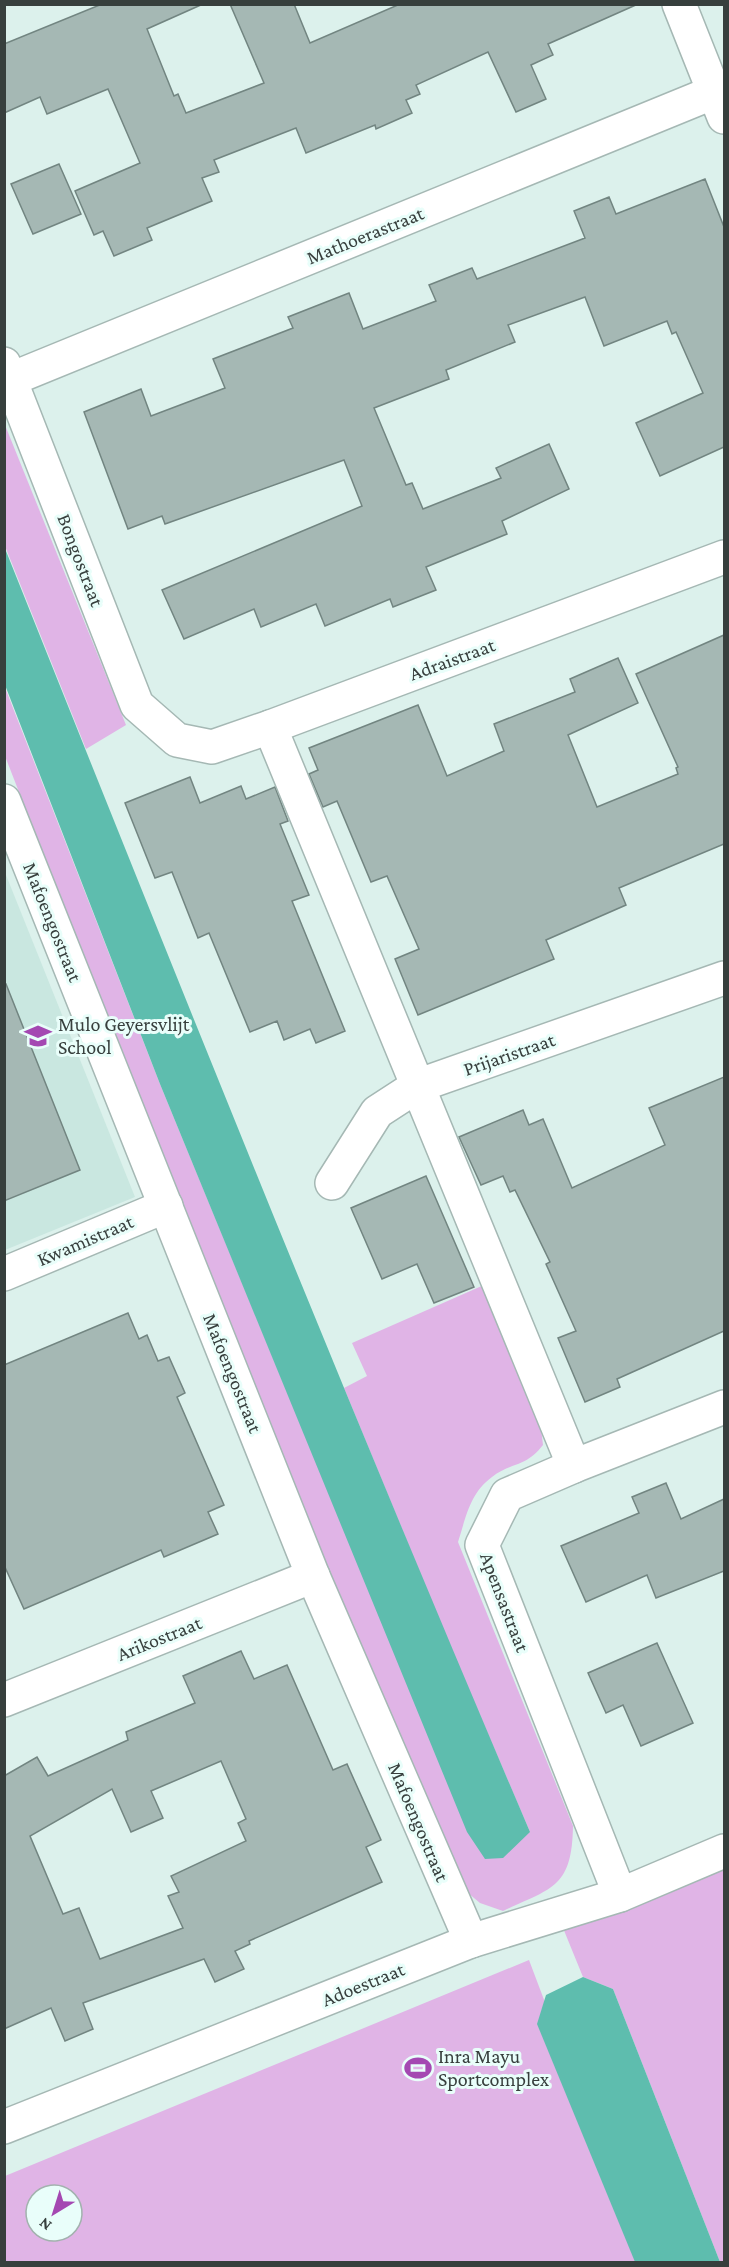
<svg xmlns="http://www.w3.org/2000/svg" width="729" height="2267" viewBox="0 0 729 2267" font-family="'Crimson Pro',serif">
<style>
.built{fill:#c9e7e0}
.green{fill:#e0b4e6;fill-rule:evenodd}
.water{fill:#5ebdae}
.building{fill:#a5b8b4;stroke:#728581;stroke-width:1.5;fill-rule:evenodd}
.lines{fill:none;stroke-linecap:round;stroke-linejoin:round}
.minor-casing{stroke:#a5b8b4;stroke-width:36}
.minor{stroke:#fff;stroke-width:33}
.labels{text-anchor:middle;stroke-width:6;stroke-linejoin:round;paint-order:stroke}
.street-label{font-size:20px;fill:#373f3d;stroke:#e9fefa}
.poi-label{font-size:20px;fill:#373f3d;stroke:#e9fefa;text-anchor:start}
</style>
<rect width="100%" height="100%" fill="#dcf1ec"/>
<!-- built -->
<polygon class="built" points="4,875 6,875 135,1197 5,1250"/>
<!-- green -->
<g class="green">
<polygon points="5,425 126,725 86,749 5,546"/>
<path d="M4,685L160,1084L395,1654L530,1832L446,1636L344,1388L367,1376L352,1343L484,1285L540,1420L543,1445C525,1468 511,1462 492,1477C470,1493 466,1517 458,1542L573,1826C572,1888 552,1888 503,1911L480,1903L462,1888L367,1666L137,1096L5,756Z"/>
<polygon points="724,1864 724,2262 720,2262 613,1989 583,1977 563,1928"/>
<path d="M529,1960L643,2262H5V2176ZM36,2195H72V2231H36Z"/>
</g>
<!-- water -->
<g class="water">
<path d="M4,546C176,976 348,1406 530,1832L503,1858L485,1859L467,1832L160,1084L5,685Z"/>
<polygon points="583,1977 613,1989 720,2262 635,2262 537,2024 546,1995"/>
</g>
<!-- building -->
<g class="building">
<polygon points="102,4 203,4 147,29 174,96 178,94 186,113 264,83 230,4 294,4 310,43 400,4 638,4 548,44 553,55 531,65 546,99 516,112 488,52 416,85 420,94 406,100 412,113 376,129 375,125 306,153 296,128 214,160 219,172 202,178 212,201 147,228 152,240 114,256 103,231 94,235 75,191 140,163 108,89 47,114 40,97 4,113 4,44"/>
<polygon points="59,164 81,214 33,234 11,184"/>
<polygon points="705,179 724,227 724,447 660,476 636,423 703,393 676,332 672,334 667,321 604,346 585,297 508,325 515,342 446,370 449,379 374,408 406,485 412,483 423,509 501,478 496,468 549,444 569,489 502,521 507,534 426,567 436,590 393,607 390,599 325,626 316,604 261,627 254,609 184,639 162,590 362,506 344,460 165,524 162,516 128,529 84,412 141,389 151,416 225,388 213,359 293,328 288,317 349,293 363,329 436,301 429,285 472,268 477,279 585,238 574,211 609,197 616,214"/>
<polygon points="724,635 724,844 619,888 626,905 546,940 554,959 418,1015 395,959 419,949 387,876 371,882 337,801 323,807 309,774 318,770 309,748 418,705 447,776 504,751 494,724 575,692 570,679 618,658 638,703 568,735 597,807 678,774 676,768 678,767 636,674"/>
<polygon points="190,777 200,803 241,786 246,799 275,787 288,821 280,824 309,895 292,901 345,1031 316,1043 310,1029 284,1040 277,1021 250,1032 209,933 198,938 172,872 155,878 125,803"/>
<polygon points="6,984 80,1170 4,1201 4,985"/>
<polygon points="724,1077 724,1331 617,1379 620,1387 585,1402 558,1338 576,1331 546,1264 550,1262 515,1190 510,1192 503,1176 481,1185 459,1137 523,1110 529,1125 543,1119 572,1188 665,1145 649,1108"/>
<polygon points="426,1176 474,1287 434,1303 417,1264 382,1279 351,1208"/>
<polygon points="128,1313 139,1339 147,1335 158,1361 169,1357 185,1393 177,1397 224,1505 208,1512 218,1534 164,1557 161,1550 24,1609 4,1565 4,1365"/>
<polygon points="666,1483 681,1519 724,1499 724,1571 656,1598 647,1575 586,1602 561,1546 639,1513 632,1497"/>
<polygon points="657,1643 693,1723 641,1746 623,1705 606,1713 588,1673"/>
<path d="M241,1651L254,1679L287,1665L333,1770L347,1764L381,1840L366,1847L382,1882L249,1941L250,1944L235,1951L244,1969L215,1982L204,1959L83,2003L93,2029L65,2041L51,2008L4,2029V1776L37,1757L48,1776L128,1740L126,1732L195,1703L183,1676ZM221,1761L246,1819L238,1823L246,1841L171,1876L179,1892L168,1896L183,1928L100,1959L79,1908L63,1914L30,1836L112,1789L131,1832L163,1818L151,1791Z"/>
</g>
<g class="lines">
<defs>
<g id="minor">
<polyline points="679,4 724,117"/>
<polyline points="4,364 137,705 177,740 212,747 270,727 724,557"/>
<polyline points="4,382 724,88"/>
<polyline points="270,727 574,1466"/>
<polyline points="4,801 313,1576 471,1941"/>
<polyline points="332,1183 377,1112 417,1086 724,978"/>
<polyline points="4,1274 166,1206"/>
<polyline points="4,1700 313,1576"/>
<polyline points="620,1895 482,1545 507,1495 574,1466 724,1407"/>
<polyline points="4,2127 471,1941 620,1895 724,1851"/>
</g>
</defs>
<!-- minor casing -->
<use href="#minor" class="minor-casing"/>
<!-- minor -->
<use href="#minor" class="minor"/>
</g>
<!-- icons -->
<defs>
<symbol id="school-bare" viewBox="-9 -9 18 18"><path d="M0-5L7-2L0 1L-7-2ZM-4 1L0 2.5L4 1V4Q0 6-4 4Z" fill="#a448b2" stroke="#e9fefa" stroke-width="2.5" paint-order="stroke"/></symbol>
<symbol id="stadium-bare" viewBox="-9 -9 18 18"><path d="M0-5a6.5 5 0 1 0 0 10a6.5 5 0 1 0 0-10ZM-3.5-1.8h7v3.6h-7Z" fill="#a448b2" stroke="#e9fefa" stroke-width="2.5" paint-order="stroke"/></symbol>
</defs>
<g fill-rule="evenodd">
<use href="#school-bare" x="19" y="1017" width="38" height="38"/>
<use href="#stadium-bare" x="399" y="2049" width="38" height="38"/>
</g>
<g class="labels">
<!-- street labels -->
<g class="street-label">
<text transform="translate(365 235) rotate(-22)" y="7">Mathoerastraat</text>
<text transform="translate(81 560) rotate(69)" y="7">Bongostraat</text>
<text transform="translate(452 659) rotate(-20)" y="7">Adraistraat</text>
<text transform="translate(53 922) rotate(68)" y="7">Mafoengostraat</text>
<text transform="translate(509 1054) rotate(-19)" y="7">Prijaristraat</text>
<text transform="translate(85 1240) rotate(-23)" y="7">Kwamistraat</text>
<text transform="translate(233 1373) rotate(68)" y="7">Mafoengostraat</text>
<text transform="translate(505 1602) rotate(69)" y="7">Apensastraat</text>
<text transform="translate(159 1638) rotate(-22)" y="7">Arikostraat</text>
<text transform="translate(419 1822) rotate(67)" y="7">Mafoengostraat</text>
<text transform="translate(363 1984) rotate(-22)" y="7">Adoestraat</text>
</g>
<!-- poi labels -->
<g class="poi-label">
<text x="58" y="1031">Mulo Geyersvlijt<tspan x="58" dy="23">School</tspan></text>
<text x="438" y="2063">Inra Mayu<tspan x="438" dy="23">Sportcomplex</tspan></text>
</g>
</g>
<!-- border -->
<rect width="729" height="2267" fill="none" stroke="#373f3d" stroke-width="12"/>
<!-- north arrow -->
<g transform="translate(54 2213) rotate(218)"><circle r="28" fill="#e9fefa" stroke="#a2b2ae" stroke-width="1.5"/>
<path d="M0-4.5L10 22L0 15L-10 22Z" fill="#a448b2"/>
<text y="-9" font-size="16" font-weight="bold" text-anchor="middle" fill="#373f3d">N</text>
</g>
</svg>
